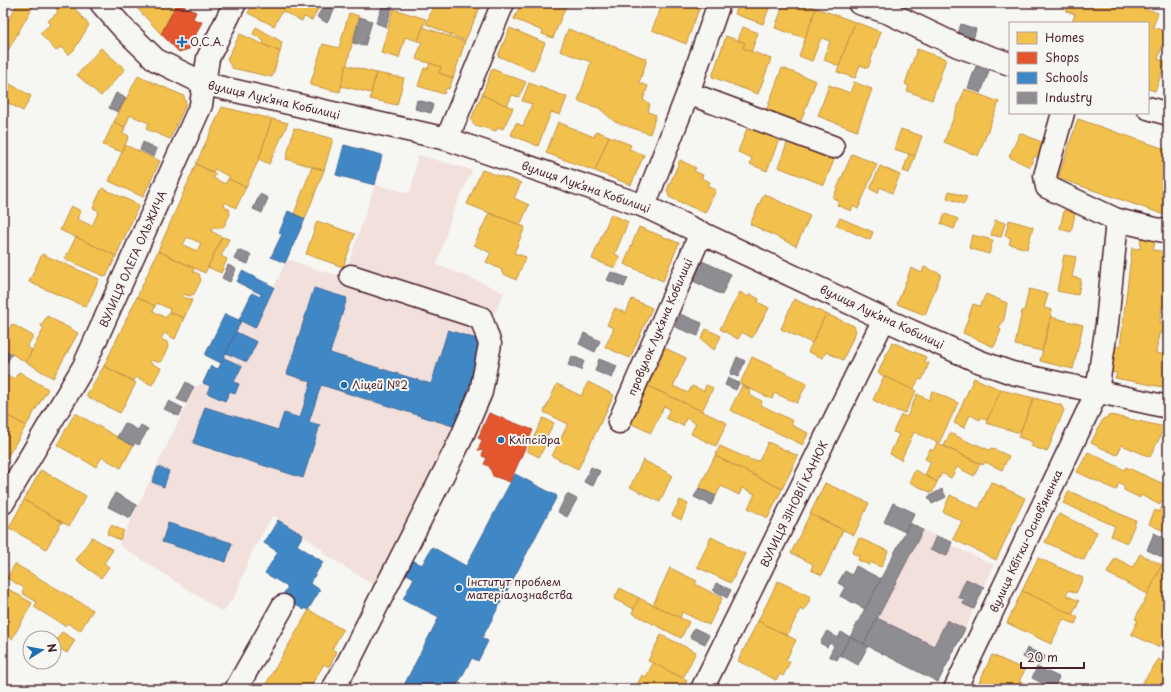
<svg xmlns="http://www.w3.org/2000/svg" width="1171" height="692" viewBox="0 0 1171 692" font-family="'Playpen Sans',sans-serif">
<style>
.built{fill:#f2e0dc}
.homes{fill:#f2c14e;stroke:#c09044;fill-rule:evenodd}
.shops{fill:#e4572e;stroke:#b6462d}
.schools{fill:#3f88c5;stroke:#426897}
.industry{fill:#8d8d92;stroke:#796c73}
.lines{fill:none;stroke-linecap:round;stroke-linejoin:round}
.minor-casing{stroke:#4a1f2b;stroke-width:25}
.minor{stroke:#f6f6f2;stroke-width:22}
.poi-dot{fill:#1f6fb2;stroke:#f6f6f2;stroke-width:1.5}
.labels{text-anchor:middle;stroke-width:4;stroke-linejoin:round;paint-order:stroke}
.poi-label{font-size:11px;fill:#4a1f2b;stroke:#f6f6f2;text-anchor:start}
.street-label{font-size:11px;fill:#4a1f2b;stroke:#f6f6f2}
</style>
<rect width="100%" height="100%" fill="#f6f6f2"/>
<filter id="ink" filterUnits="userSpaceOnUse"><feTurbulence type="fractalNoise" baseFrequency=".025" numOctaves="2"/><feDisplacementMap in="SourceGraphic" scale="8" xChannelSelector="R" yChannelSelector="G"/><feConvolveMatrix kernelMatrix="1 2 1 2 8 2 1 2 1" color-interpolation-filters="sRGB"/></filter>
<g filter="url(#ink)">
<!-- built -->
<g class="built">
<polygon points="418,155 472,170 452,214 437,265 483,283 504,293 491,320 501,343 487,391 446,492 431,526 412,560 375,586 323,553 322,549 273,515 252,552 235,596 223,612 119,545 195,387 203,383 218,369 241,321 255,327 287,259 312,268 344,277 375,185 410,193"/>
<polygon points="910,523 936,536 952,542 951,545 994,565 965,629 938,682 850,637"/>
</g>
<!-- homes -->
<g class="homes">
<polygon points="18,3 35,3 3,59 3,22 6,24"/>
<polygon points="63,3 70,3 89,25 74,50 68,55 61,47 56,51 40,33 51,24 48,21 58,12 56,9"/>
<polygon points="142,3 177,3 161,34 137,8"/>
<polygon points="253,3 312,3 319,7 312,20 304,17 302,21 282,11 274,26 248,13"/>
<polygon points="435,3 482,3 465,41 426,24"/>
<polygon points="521,3 567,3 553,38 542,34 543,31 514,19"/>
<polygon points="582,3 598,3 595,9"/>
<polygon points="663,3 682,3 699,9 686,44 652,30"/>
<polygon points="686,3 701,3 699,9 685,4"/>
<polygon points="739,3 771,3 763,24 735,14"/>
<polygon points="784,3 801,3 816,8 805,38 775,28"/>
<polygon points="1069,3 1129,3 1158,13 1153,27 1167,32 1158,59 1166,62 1155,91 1148,89 1148,23 1072,23 1075,14 1066,11"/>
<polygon points="816,8 855,22 839,66 824,60 830,41 821,38 812,61 799,56"/>
<polygon points="393,9 426,19 418,41 405,37 399,58 381,53"/>
<polygon points="349,13 359,16 340,92 310,85 323,44 339,48"/>
<polygon points="855,22 881,32 868,68 860,65 855,78 837,72"/>
<polygon points="256,27 282,42 280,52 263,44 264,41 253,34"/>
<polygon points="423,27 465,42 453,78 439,73 441,67 416,59 422,42 418,41"/>
<polygon points="743,27 758,33 751,52 743,48 745,43 738,40"/>
<polygon points="510,28 545,43 533,71 498,56"/>
<polygon points="568,29 647,59 639,83 648,86 643,100 650,104 648,112 656,115 650,134 615,122 599,108 578,101 591,62 560,51"/>
<polygon points="240,34 280,52 272,77 232,68 227,59"/>
<polygon points="726,36 745,43 743,48 771,59 758,94 712,77"/>
<polygon points="101,48 125,69 101,96 77,75"/>
<polygon points="917,49 946,59 932,100 907,91 909,86 905,84"/>
<polygon points="430,63 441,67 439,73 453,78 449,89 446,88 444,94 418,86 424,68 428,69"/>
<polygon points="346,65 376,73 371,93 341,86"/>
<polygon points="782,68 816,81 800,123 766,111"/>
<polygon points="492,69 526,82 519,97 512,95 507,106 482,95"/>
<polygon points="376,73 404,78 397,105 370,99"/>
<polygon points="138,76 184,96 186,104 170,139 146,129 149,123 130,115 125,127 114,122"/>
<polygon points="3,80 31,96 23,111 3,100"/>
<polygon points="854,82 872,89 857,131 818,116 829,85 850,93"/>
<polygon points="529,83 567,97 560,115 551,112 538,146 511,135 516,123 523,126 532,104 522,101"/>
<polygon points="965,89 999,102 978,156 944,142"/>
<polygon points="482,95 513,108 503,129 498,127 496,131 474,125 471,119"/>
<polygon points="222,107 272,119 259,159 246,187 228,179 230,177 215,169 213,172 196,164"/>
<polygon points="272,119 288,123 269,164 259,159"/>
<polygon points="1078,119 1168,150 1168,216 1058,178"/>
<polygon points="114,122 125,127 123,133 129,136 122,152 103,145"/>
<polygon points="558,122 594,137 596,131 609,136 595,171 546,153"/>
<polygon points="748,126 779,139 767,171 750,164 752,158 738,152"/>
<polygon points="294,128 333,139 324,170 286,159"/>
<polygon points="901,129 922,136 915,156 894,149"/>
<polygon points="1020,133 1046,144 1040,159 1034,156 1030,167 1009,157"/>
<polygon points="609,136 631,145 629,149 644,155 631,185 595,171"/>
<polygon points="788,141 834,160 824,185 778,167"/>
<polygon points="125,145 160,161 143,197 109,181"/>
<polygon points="852,154 877,164 858,209 853,206 851,211 837,205 839,201 833,198"/>
<polygon points="909,154 915,156 909,173 903,171"/>
<polygon points="680,160 696,168 694,171 703,175 701,178 710,182 708,186 716,190 705,213 669,197 667,190"/>
<path d="M196,164L216,174L213,178L225,184L228,179L246,187L236,208L225,202L224,206L229,209L230,214L224,226L218,229L214,226L211,231L222,237L205,273L158,251ZM187,237L201,243L197,251L183,245Z"/>
<polygon points="880,166 900,175 892,193 880,187 878,193 870,189"/>
<polygon points="312,167 324,170 305,219 294,214"/>
<polygon points="482,170 521,183 514,198 529,205 520,225 467,204"/>
<polygon points="102,188 139,205 116,256 60,230 71,206 81,211 77,219 92,226 99,211 93,208"/>
<polygon points="949,191 967,197 964,204 947,198"/>
<polygon points="764,194 810,216 796,246 750,224"/>
<polygon points="1064,210 1075,213 1071,232 1060,229"/>
<polygon points="489,213 525,227 514,253 526,257 516,280 502,273 502,270 486,262 491,253 474,245"/>
<polygon points="611,214 628,222 615,254 620,257 615,268 592,259"/>
<polygon points="945,214 958,219 954,229 941,224"/>
<polygon points="840,218 873,232 870,240 836,225"/>
<polygon points="995,220 1005,223 1001,237 991,235"/>
<polygon points="1009,220 1033,227 1027,249 1009,244 1011,238 1005,236"/>
<polygon points="317,221 355,234 343,267 306,254"/>
<polygon points="639,227 679,243 663,281 624,264"/>
<polygon points="972,235 993,240 989,254 969,248"/>
<polygon points="1141,236 1156,238 1153,250 1168,252 1168,290 1164,290 1164,293 1168,293 1168,307 1162,306 1160,322 1164,322 1162,334 1159,333 1156,353 1168,355 1168,388 1115,378 1117,373 1105,371 1109,345 1120,347 1132,248 1140,249"/>
<polygon points="76,237 116,256 106,277 65,259"/>
<polygon points="222,237 229,239 221,256 227,259 221,273 208,267"/>
<polygon points="158,251 194,268 193,272 199,274 201,280 194,294 189,296 184,294 183,297 192,300 184,318 169,312 170,309 157,303 155,306 137,297"/>
<polygon points="42,254 99,279 86,307 29,282"/>
<polygon points="1064,255 1076,257 1072,277 1081,279 1078,295 1057,291"/>
<polygon points="924,267 941,274 925,315 897,304 911,268 922,273"/>
<polygon points="1029,289 1048,294 1044,308 1052,310 1042,351 1015,345 1022,311 1024,311"/>
<polygon points="740,292 748,297 750,294 759,299 758,302 769,308 752,338 742,332 738,339 720,329"/>
<polygon points="986,294 1007,303 1004,319 999,328 1001,330 994,347 963,333 973,304 980,306"/>
<polygon points="137,297 155,306 153,311 166,318 169,312 184,318 175,339 164,333 161,339 167,342 168,347 161,362 157,362 151,360 150,363 161,368 152,385 136,377 134,381 104,366"/>
<polygon points="632,299 652,308 630,358 605,347 614,328 607,325 615,308 626,313"/>
<polygon points="794,299 826,314 812,343 781,329"/>
<polygon points="826,314 854,326 856,331 843,360 826,352 823,358 808,352"/>
<polygon points="47,316 78,333 53,378 26,362 44,328 41,326"/>
<polygon points="1051,317 1083,325 1073,369 1040,361"/>
<polygon points="12,324 33,336 27,347 32,350 26,362 3,349 3,340"/>
<polygon points="706,329 721,336 714,350 701,339"/>
<polygon points="892,342 926,357 924,361 929,363 922,380 919,379 913,390 878,373"/>
<polygon points="665,348 686,358 673,386 688,393 692,386 704,391 706,385 713,388 702,411 648,386"/>
<polygon points="752,357 807,383 797,403 774,393 772,399 740,384"/>
<polygon points="104,366 136,383 120,413 86,396"/>
<polygon points="19,372 48,389 26,426 3,413 3,385 8,375 14,379"/>
<polygon points="884,376 916,391 905,413 893,410 873,400"/>
<polygon points="974,378 1001,390 988,421 981,417 980,420 970,415 964,428 954,423"/>
<polygon points="588,382 614,395 578,469 552,456 568,424 544,412 557,384 581,396"/>
<polygon points="648,386 727,423 716,446 691,434 696,423 686,418 683,426 666,418 670,409 664,406 651,433 630,423"/>
<polygon points="742,386 751,390 749,395 762,401 761,405 793,421 791,425 808,433 803,445 730,410"/>
<polygon points="1001,390 1034,398 1020,433 986,423"/>
<polygon points="932,391 958,403 939,443 914,432 901,460 890,454 899,434 893,432 901,415 907,417 917,394 929,400"/>
<polygon points="1034,398 1061,405 1064,410 1047,452 1031,446 1033,442 1018,437"/>
<polygon points="3,413 26,426 3,464"/>
<polygon points="75,413 133,446 121,468 102,457 96,467 57,445"/>
<polygon points="1111,415 1165,427 1150,457 1122,445 1117,455 1091,443 1103,419"/>
<polygon points="543,418 554,423 542,445 545,446 539,457 527,451"/>
<polygon points="950,433 975,445 976,444 989,450 991,448 1009,456 1002,470 985,462 983,465 944,446"/>
<polygon points="768,442 798,456 782,489 715,456 720,446 751,460 759,461"/>
<polygon points="937,443 980,464 974,476 957,467 951,478 942,473 937,482 925,475 931,462 925,459 930,449 933,451"/>
<polygon points="1088,452 1125,470 1126,467 1168,486 1168,533 1149,524 1155,510 1159,512 1164,503 1161,501 1160,505 1141,495 1140,498 1124,490 1124,485 1119,483 1116,490 1077,472"/>
<polygon points="715,456 782,489 768,518 748,508 755,494 742,488 739,495 721,486 716,496 699,488"/>
<polygon points="643,460 672,475 660,502 630,487"/>
<polygon points="41,470 86,496 69,526 24,500"/>
<polygon points="915,470 937,482 932,493 909,482"/>
<polygon points="991,482 1025,498 996,560 953,539 962,521 943,512 950,495 979,509"/>
<polygon points="825,483 869,503 854,535 810,514"/>
<polygon points="1069,491 1136,521 1127,543 1111,536 1115,526 1063,503"/>
<polygon points="24,500 62,522 46,549 9,528"/>
<polygon points="680,500 688,504 681,520 672,515"/>
<polygon points="810,514 843,530 822,575 811,570 813,564 791,553"/>
<polygon points="1059,514 1097,532 1084,560 1045,542"/>
<polygon points="111,525 124,531 120,540 107,534"/>
<polygon points="92,537 113,550 104,563 109,567 101,578 76,560"/>
<polygon points="711,537 745,554 731,583 697,567"/>
<polygon points="859,538 888,551 881,567 870,562 869,565 858,560 859,556 852,553"/>
<polygon points="1140,554 1162,565 1148,594 1107,573 1115,558 1133,567"/>
<polygon points="1038,558 1083,578 1076,593 1069,590 1066,595 1079,601 1072,615 1022,591"/>
<polygon points="1165,559 1168,560 1168,603 1164,610 1168,612 1168,623 1166,626 1168,627 1167,648 1159,644 1158,647 1131,634 1138,620 1135,619"/>
<polygon points="15,564 93,610 80,631 67,623 65,626 34,607 37,602 22,593 24,588 7,578"/>
<polygon points="670,568 697,581 695,584 722,598 709,625 682,612 680,618 653,605"/>
<polygon points="778,581 811,597 804,611 800,609 787,636 758,621"/>
<polygon points="3,586 32,603 12,639 3,634"/>
<polygon points="620,588 639,598 634,609 614,599"/>
<polygon points="1022,591 1078,617 1075,624 1063,619 1051,644 1007,623"/>
<polygon points="639,598 689,622 681,638 632,613"/>
<polygon points="309,610 343,630 332,649 337,652 329,667 324,664 309,689 263,689"/>
<polygon points="758,621 796,640 786,660 790,662 783,676 780,674 776,680 738,661"/>
<polygon points="62,632 75,640 67,653 54,645"/>
<polygon points="661,635 696,652 683,678 648,661"/>
<polygon points="992,655 1025,670 1019,681 1028,685 1026,689 976,689"/>
<polygon points="1159,659 1168,666 1168,689 1143,689 1140,686"/>
<polygon points="653,663 687,680 683,689 635,689 642,675 646,677"/>
<polygon points="726,683 738,689 723,689"/>
<polygon points="893,684 904,689 892,689"/>
</g>
<!-- shops -->
<g class="shops">
<polygon points="177,3 196,12 193,19 202,22 189,49 179,52 161,34"/>
<polygon points="489,413 533,430 510,482 493,476 489,466 484,464 487,458 482,456 483,451 478,450 482,440 478,438"/>
</g>
<!-- schools -->
<g class="schools">
<polygon points="344,145 382,155 375,185 336,175"/>
<polygon points="288,211 305,219 285,263 271,257 282,234 279,233"/>
<polygon points="242,271 274,287 255,328 239,320 252,293 260,297 261,294 237,282"/>
<polygon points="314,288 347,298 330,353 431,384 448,330 483,341 456,427 321,385 309,422 320,425 303,478 193,443 205,407 278,430 284,413 300,418 311,382 287,374"/>
<polygon points="225,314 241,321 221,363 205,355"/>
<polygon points="236,332 257,342 247,362 226,353"/>
<polygon points="224,358 242,366 234,382 239,384 235,394 230,391 225,401 207,393 210,386 203,383 211,366 218,369"/>
<polygon points="158,467 169,471 164,487 152,482"/>
<polygon points="515,474 557,496 482,638 488,641 478,661 472,658 455,689 402,689 439,617 403,599 414,578 405,573 412,560 422,565 432,547 466,566"/>
<polygon points="278,520 303,535 297,545 323,562 310,583 320,590 308,610 305,608 304,610 282,596 288,587 265,573 278,552 264,543"/>
<polygon points="168,523 232,543 226,562 162,542"/>
<polygon points="384,685 390,689 382,689"/>
</g>
<!-- industry -->
<g class="industry">
<polygon points="325,3 329,3 336,7 327,23 317,17"/>
<polygon points="334,3 348,3 344,9"/>
<polygon points="383,4 392,7 386,27 376,23"/>
<polygon points="360,17 372,21 365,46 353,43"/>
<polygon points="961,24 976,29 973,40 957,36"/>
<polygon points="976,66 989,71 981,93 968,88"/>
<polygon points="116,93 126,98 118,112 109,108"/>
<polygon points="417,100 433,104 431,113 415,109"/>
<polygon points="143,142 157,149 154,157 140,150"/>
<polygon points="260,194 268,198 262,213 253,209"/>
<polygon points="238,250 251,255 248,264 234,259"/>
<polygon points="702,261 731,274 722,295 693,281"/>
<polygon points="228,265 236,269 230,282 222,278"/>
<polygon points="611,272 628,278 624,287 607,280"/>
<polygon points="680,314 702,323 698,336 675,327"/>
<polygon points="584,333 600,341 595,352 579,344"/>
<polygon points="3,349 12,354 5,366 3,365"/>
<polygon points="572,356 584,361 581,370 568,365"/>
<polygon points="737,357 745,361 738,377 730,374"/>
<polygon points="599,359 617,366 612,378 595,371"/>
<polygon points="728,378 739,383 736,390 725,385"/>
<polygon points="186,382 194,387 186,403 177,399"/>
<polygon points="169,401 183,408 179,416 164,409"/>
<polygon points="125,423 138,430 141,425 148,429 139,445 135,443 133,446 117,437"/>
<polygon points="591,467 600,471 593,486 584,482"/>
<polygon points="699,488 716,496 711,505 694,497"/>
<polygon points="942,489 946,497 932,504 928,497"/>
<polygon points="115,493 137,505 130,518 108,507"/>
<polygon points="567,494 577,499 567,517 558,512"/>
<polygon points="893,503 915,513 905,532 884,522"/>
<polygon points="910,523 923,530 864,644 850,637"/>
<polygon points="1154,533 1168,540 1168,550 1164,558 1147,550"/>
<polygon points="936,536 952,542 947,556 930,550"/>
<polygon points="856,566 881,579 865,609 840,596 845,587 838,583 845,571 852,575"/>
<polygon points="966,579 984,587 974,609 963,604 965,600 958,597"/>
<polygon points="716,583 731,590 727,598 713,590"/>
<polygon points="877,618 934,646 947,620 965,629 938,682 864,644"/>
<polygon points="694,628 709,635 705,644 690,637"/>
<polygon points="827,631 838,638 841,632 850,637 837,660 829,656 834,646 830,643 827,647 820,643"/>
<polygon points="850,637 868,646 858,665 840,655"/>
<polygon points="1027,648 1045,656 1040,665 1023,657"/>
<polygon points="1037,667 1059,677 1055,686 1051,684 1050,687 1032,678"/>
</g>
<g class="lines">
<defs>
<g id="minor">
<polyline points="101,3 123,28 156,60 205,84 447,139 644,206 884,319 978,361 1012,373 1168,407"/>
<polyline points="859,3 889,13 958,46 1010,64"/>
<polyline points="688,93 833,147"/>
<polyline points="1148,108 1168,114"/>
<polyline points="447,139 503,3"/>
<polyline points="644,206 688,93 719,3"/>
<polyline points="1117,220 1168,232"/>
<polyline points="619,422 701,233"/>
<polyline points="3,503 84,366 201,105 208,58 235,3"/>
<polyline points="236,689 283,606"/>
<polyline points="333,689 349,661 460,441 481,392 490,344 481,318 351,276"/>
<polyline points="702,689 884,319"/>
<polyline points="955,689 1097,392 1107,324 1117,220 1047,187 1045,176 1063,113"/>
</g>
</defs>
<!-- minor casing -->
<use href="#minor" class="minor-casing"/>
<!-- minor -->
<use href="#minor" class="minor"/>
</g>
</g>
<!-- markers -->
<g class="poi-dot">
<path d="M180 36h4v4h4v4h-4v4h-4v-4h-4v-4h4z"/>
<circle cx="344" cy="385" r="4"/>
<circle cx="501" cy="440" r="4"/>
<circle cx="459" cy="588" r="4"/>
</g>
<g class="labels">
<!-- poi labels -->
<g class="poi-label">
<text x="190" y="46">О.С.А.</text>
<text x="352" y="389">Ліцей №2</text>
<text x="509" y="444">Кліпсідра</text>
<text x="467" y="586">Інститут проблем<tspan x="467" dy="13">матеріалознавства</tspan></text>
</g>
<!-- street labels -->
<g class="street-label">
<text transform="translate(274 100) rotate(13)" y="4">вулиця Лукʼяна Кобилиці</text>
<text transform="translate(586 187) rotate(19)" y="4">вулиця Лукʼяна Кобилиці</text>
<text transform="translate(133 259) rotate(-66)" y="4">ВУЛИЦЯ ОЛЕГА ОЛЬЖИЧА</text>
<text transform="translate(882 317) rotate(25)" y="4">вулиця Лукʼяна Кобилиці</text>
<text transform="translate(660 327) rotate(-67)" y="4">провулок Лукʼяна Кобилиці</text>
<text transform="translate(794 504) rotate(-64)" y="4">ВУЛИЦЯ ЗІНОВІЇ КАНЮК</text>
<text transform="translate(1026 541) rotate(-65)" y="4">вулиця Квітки-Основʼяненка</text>
</g>
</g>
<!-- margin -->
<rect width="1171" height="692" fill="none" stroke="#f6f6f2" stroke-width="16"/>
<rect x="8" y="8" width="1155" height="676" fill="none" stroke="#4a1f2b" stroke-width="1.5" filter="url(#ink)"/>
<!-- legend -->
<rect x="1009" y="22" width="140" height="92" fill="#f6f6f2" stroke="#b1a0a2"/>
<rect x="1017" y="32" width="20" height="12" fill="#f2c14e" stroke="#b1a0a2"/>
<text x="1045" y="42" font-size="12" fill="#4a1f2b">Homes</text>
<rect x="1017" y="52" width="20" height="12" fill="#e4572e" stroke="#b1a0a2"/>
<text x="1045" y="62" font-size="12" fill="#4a1f2b">Shops</text>
<rect x="1017" y="72" width="20" height="12" fill="#3f88c5" stroke="#b1a0a2"/>
<text x="1045" y="82" font-size="12" fill="#4a1f2b">Schools</text>
<rect x="1017" y="92" width="20" height="12" fill="#8d8d92" stroke="#b1a0a2"/>
<text x="1045" y="102" font-size="12" fill="#4a1f2b">Industry</text>
<!-- north arrow -->
<g transform="translate(42 650) rotate(79)"><circle r="19" fill="#f6f6f2" stroke="#b1a0a2"/>
<path d="M0-3L7 15L0 10L-7 15Z" fill="#1f6fb2"/>
<text y="-6" font-size="11" font-weight="bold" text-anchor="middle" fill="#4a1f2b">N</text>
</g>
<!-- scale -->
<path d="M1021 662v6h63v-6" fill="none" stroke="#4a1f2b" stroke-width="2"/>
<text x="1027" y="662" font-size="12" fill="#4a1f2b" stroke="#f6f6f2" stroke-width="3" paint-order="stroke">20 m</text>
</svg>
